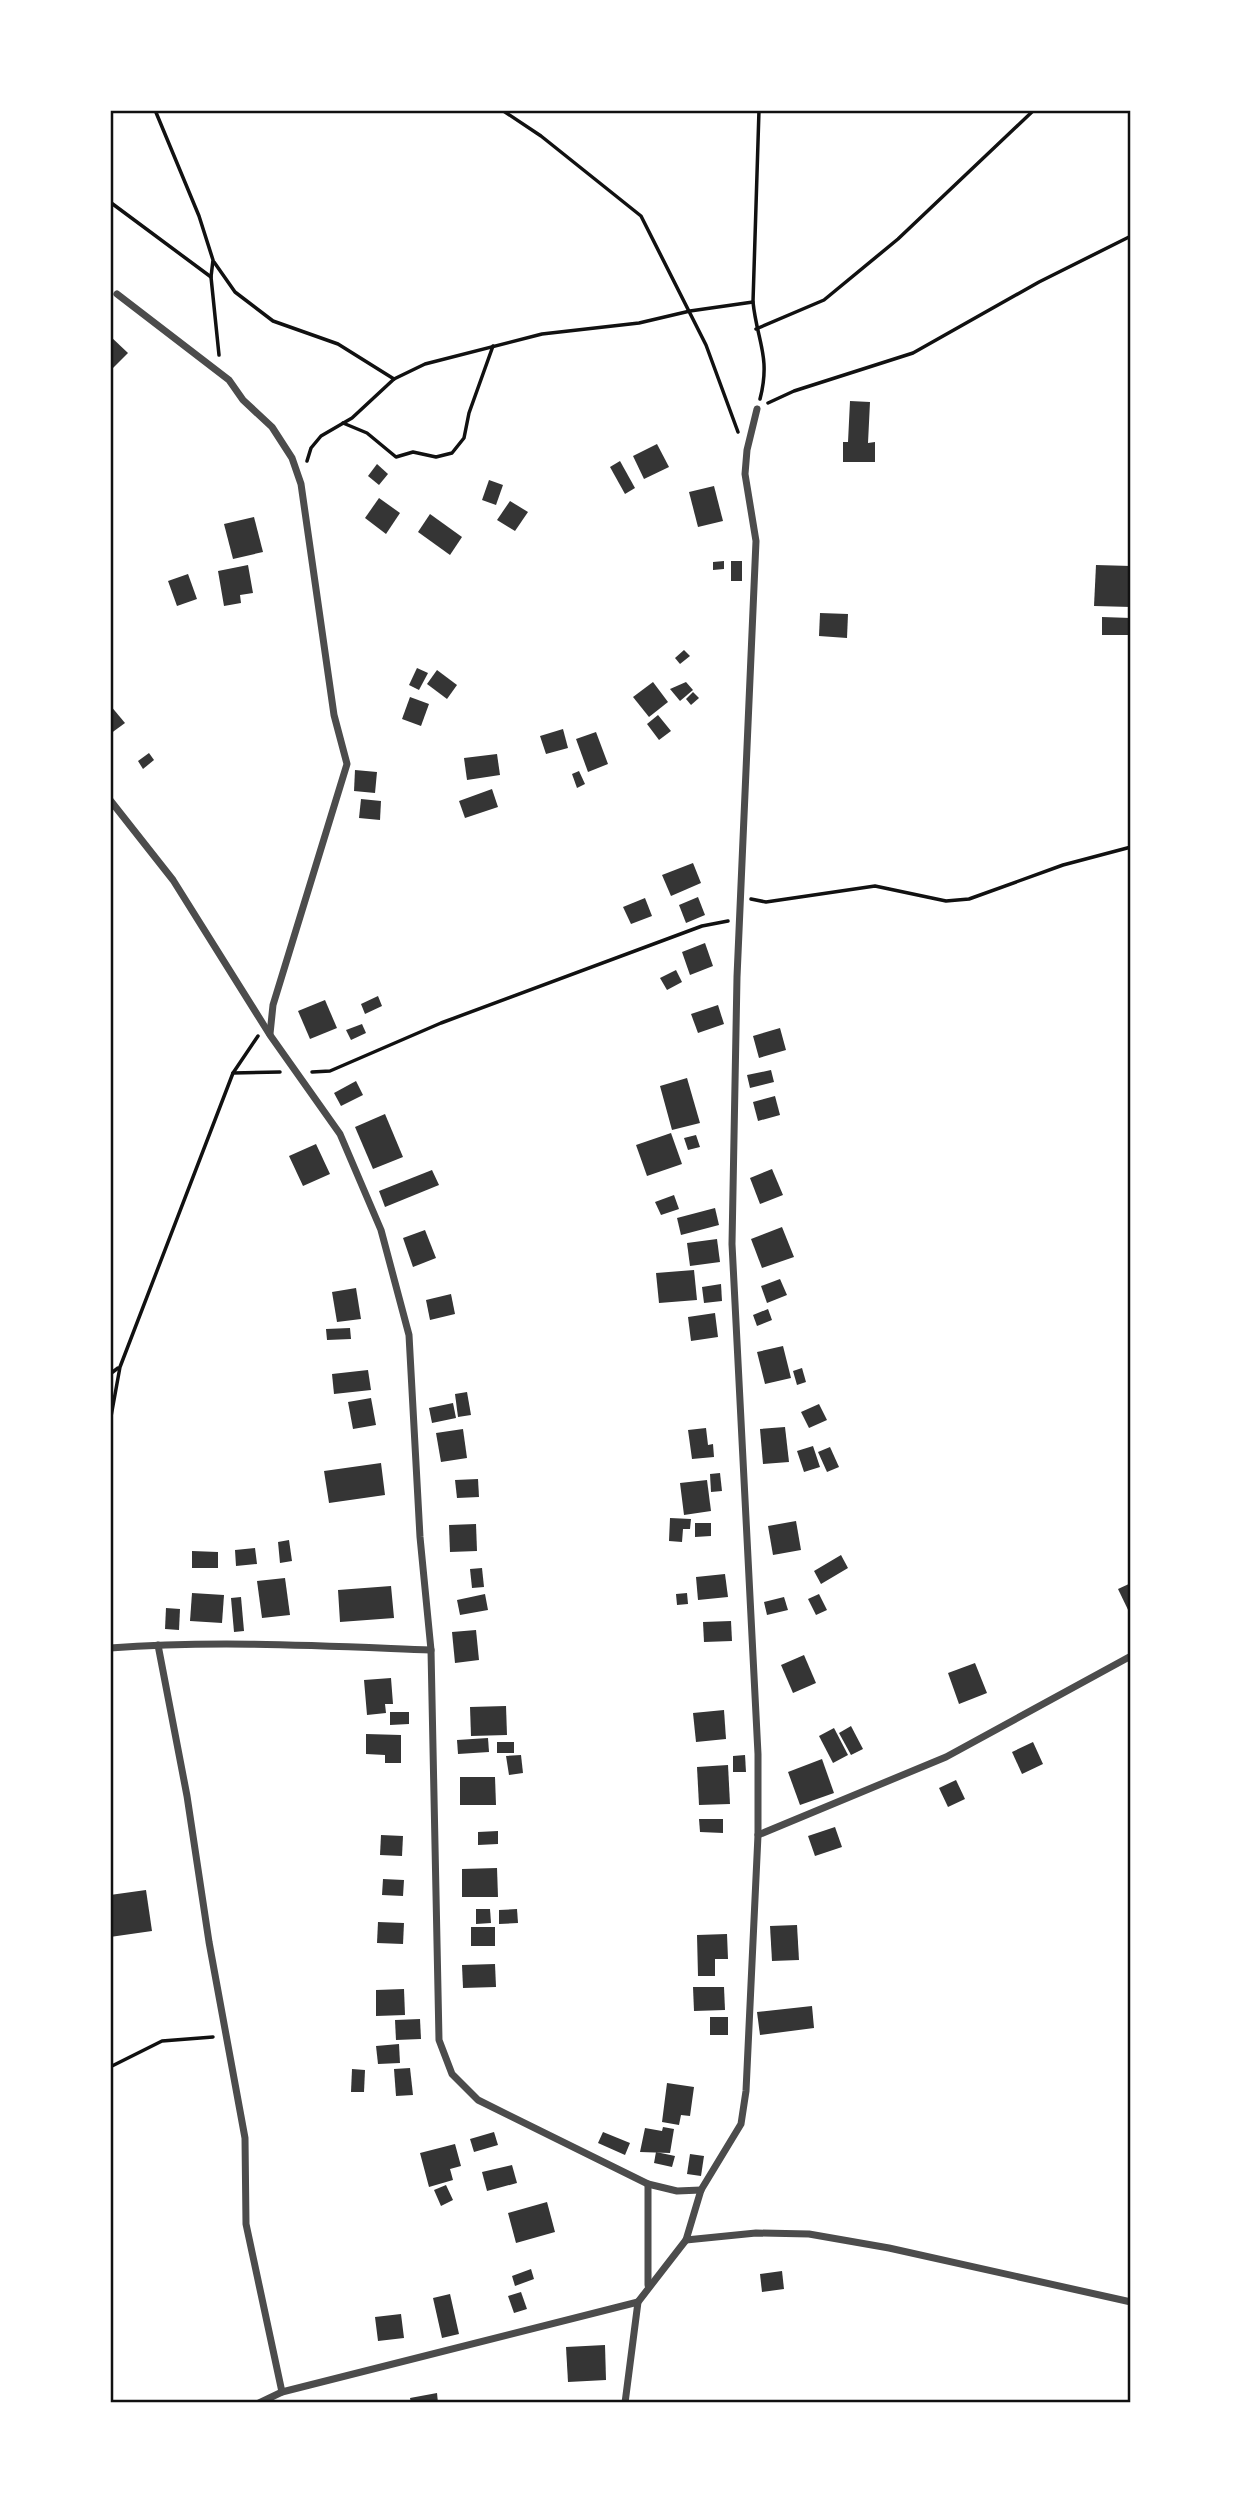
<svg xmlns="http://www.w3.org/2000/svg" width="1241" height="2513" viewBox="0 0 1241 2513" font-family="'DM Sans',sans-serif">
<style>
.building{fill:#353535}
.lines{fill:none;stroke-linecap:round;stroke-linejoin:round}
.path{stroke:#111;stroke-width:3.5}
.minor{stroke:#4c4c4c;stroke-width:7}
.neatline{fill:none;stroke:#111;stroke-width:2.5}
</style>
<rect width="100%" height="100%" fill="#fff"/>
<!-- building -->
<g class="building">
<polygon points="110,336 128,353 110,371"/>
<polygon points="850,401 870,402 868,443 875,442 875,462 843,462 843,442 848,442"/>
<polygon points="657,444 669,467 644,479 633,456"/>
<polygon points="620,461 635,488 625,494 610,467"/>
<polygon points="377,464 388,474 379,485 368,476"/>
<polygon points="489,480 503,485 496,505 482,500"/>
<polygon points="714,486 723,521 698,527 689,492"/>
<polygon points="379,498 400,513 386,534 365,518"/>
<polygon points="510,501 528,512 515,531 497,520"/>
<polygon points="430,514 462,537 450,555 418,532"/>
<polygon points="254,517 263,552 233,559 224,524"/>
<polygon points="724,561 724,569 713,570 713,562"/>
<rect x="731" y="561" width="11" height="20"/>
<polygon points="248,565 253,593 240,595 241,603 224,606 218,571"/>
<polygon points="1096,565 1131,566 1131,607 1094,606"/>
<polygon points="188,574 197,599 177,606 168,581"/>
<polygon points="820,613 848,614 847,638 819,636"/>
<polygon points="1102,617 1131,618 1131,635 1102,635"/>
<polygon points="684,650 690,656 680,664 675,658"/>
<polygon points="417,668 428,673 419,690 409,685"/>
<polygon points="437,670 457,685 447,699 427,684"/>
<polygon points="653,682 668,702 649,717 633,697"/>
<polygon points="686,682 693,690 680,701 670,689"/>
<polygon points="693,692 699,698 691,705 686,699"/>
<polygon points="410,697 429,704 421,726 402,719"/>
<polygon points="110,705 125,723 110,734"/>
<polygon points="658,715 671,731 659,740 647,724"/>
<polygon points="563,729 568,748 546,754 540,736"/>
<polygon points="596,732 608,764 588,772 576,739"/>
<polygon points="149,753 154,760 143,769 138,761"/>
<polygon points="497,754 500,775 467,780 464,758"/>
<polygon points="355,770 377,772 375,793 354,791"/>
<polygon points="579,771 585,784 577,788 572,774"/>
<polygon points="492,789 498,807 465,818 459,801"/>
<polygon points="361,799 381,801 380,820 359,818"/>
<polygon points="693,863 701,883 671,896 662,875"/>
<polygon points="698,897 705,915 686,923 679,905"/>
<polygon points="645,898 652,916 631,924 623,907"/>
<polygon points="705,943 713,966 690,975 682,952"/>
<polygon points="676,970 682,982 667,990 660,978"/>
<polygon points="378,996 382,1006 365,1014 361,1004"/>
<polygon points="325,1000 337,1028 310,1039 298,1011"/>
<polygon points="718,1005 724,1024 698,1033 691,1014"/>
<polygon points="362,1024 366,1033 351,1040 346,1030"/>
<polygon points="780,1028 786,1050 759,1058 753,1036"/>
<polygon points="771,1070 774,1082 750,1088 747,1075"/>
<polygon points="687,1078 700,1123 672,1130 660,1086"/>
<polygon points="356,1081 363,1095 341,1106 334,1093"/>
<polygon points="775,1096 780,1115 758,1121 753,1102"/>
<polygon points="385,1114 403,1157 373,1169 355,1127"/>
<polygon points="671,1133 682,1164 647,1176 636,1145"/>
<polygon points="696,1135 700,1147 688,1150 684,1138"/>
<polygon points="316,1144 330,1174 303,1186 289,1156"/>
<polygon points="772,1169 783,1195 760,1204 750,1178"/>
<polygon points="432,1170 439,1185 385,1207 379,1191"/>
<polygon points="674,1195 679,1209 661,1215 655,1202"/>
<polygon points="715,1208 719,1225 681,1235 677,1218"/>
<polygon points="782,1227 794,1257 762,1268 751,1239"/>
<polygon points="425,1230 436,1258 413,1267 403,1238"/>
<polygon points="717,1239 720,1262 690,1266 687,1243"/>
<polygon points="694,1270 697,1300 659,1303 656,1273"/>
<polygon points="780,1279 787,1295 767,1303 761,1286"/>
<polygon points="721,1284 722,1301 704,1303 702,1287"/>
<polygon points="356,1288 361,1319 337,1322 332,1292"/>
<polygon points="451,1294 455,1314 430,1320 426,1300"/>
<polygon points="768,1309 772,1320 757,1326 753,1315"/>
<polygon points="715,1313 718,1337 691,1341 688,1317"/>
<polygon points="350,1328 351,1339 327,1340 326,1329"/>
<polygon points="783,1346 791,1378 765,1384 757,1352"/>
<polygon points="802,1368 806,1382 797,1385 793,1371"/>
<polygon points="368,1370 371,1390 334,1394 332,1374"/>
<polygon points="467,1392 471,1415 458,1417 455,1394"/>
<polygon points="371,1398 376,1425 353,1429 348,1402"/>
<polygon points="453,1403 456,1418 432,1423 429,1408"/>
<polygon points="819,1404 827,1420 809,1428 801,1412"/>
<polygon points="785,1427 789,1462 763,1464 760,1429"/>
<polygon points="706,1428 708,1445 713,1444 714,1457 692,1459 688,1430"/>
<polygon points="463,1429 467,1458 441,1462 436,1433"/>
<polygon points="813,1446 820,1467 804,1472 797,1451"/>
<polygon points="830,1447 839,1467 827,1472 818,1452"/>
<polygon points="381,1463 385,1495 329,1503 324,1471"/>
<polygon points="720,1473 722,1491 711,1492 710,1474"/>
<polygon points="478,1479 479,1497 457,1498 455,1480"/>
<polygon points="707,1480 711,1511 684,1515 680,1483"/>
<polygon points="670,1518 691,1519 690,1529 683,1529 682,1542 669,1541"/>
<polygon points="796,1521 801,1550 773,1555 768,1526"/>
<polygon points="695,1523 711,1523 711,1536 695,1537"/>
<polygon points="476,1524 477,1551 450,1552 449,1525"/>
<polygon points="289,1540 292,1561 280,1563 278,1542"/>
<polygon points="255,1548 257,1564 236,1566 235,1550"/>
<polygon points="192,1551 218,1552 218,1568 192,1568"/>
<polygon points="841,1555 848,1568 821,1584 814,1571"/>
<polygon points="482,1568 484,1587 472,1588 470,1569"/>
<polygon points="725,1574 728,1597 698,1600 696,1577"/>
<polygon points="285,1578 290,1615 262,1618 257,1581"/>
<polygon points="1131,1583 1131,1616 1118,1589"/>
<polygon points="391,1586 394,1618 340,1622 338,1590"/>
<polygon points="192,1593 224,1595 222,1623 190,1621"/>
<polygon points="687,1593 688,1604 677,1605 676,1594"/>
<polygon points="485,1594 488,1610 460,1615 457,1600"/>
<polygon points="819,1594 827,1610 816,1615 808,1599"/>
<polygon points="241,1597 244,1631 234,1632 231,1598"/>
<polygon points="784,1597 788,1610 767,1615 764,1602"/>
<polygon points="166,1608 180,1609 179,1630 165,1629"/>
<polygon points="731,1621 732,1641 704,1642 703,1622"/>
<polygon points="476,1630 479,1660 455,1663 452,1632"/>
<polygon points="804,1655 816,1683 793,1693 781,1665"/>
<polygon points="975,1663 987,1693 959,1704 948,1673"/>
<polygon points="391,1678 393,1704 385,1704 386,1713 367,1715 364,1680"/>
<polygon points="506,1706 507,1735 471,1736 470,1707"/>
<polygon points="724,1710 726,1739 696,1742 693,1713"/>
<polygon points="390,1712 409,1712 409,1724 390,1725"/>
<polygon points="851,1726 863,1749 851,1755 839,1733"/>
<polygon points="834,1728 848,1755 833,1763 819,1736"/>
<polygon points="366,1734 401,1735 401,1763 385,1763 385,1755 366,1754"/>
<polygon points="488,1738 489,1752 458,1754 457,1740"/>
<rect x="497" y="1742" width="17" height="11"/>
<polygon points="1033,1742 1043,1764 1022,1774 1012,1752"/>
<polygon points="521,1755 523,1773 509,1775 506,1756"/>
<polygon points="745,1755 746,1772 733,1772 733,1756"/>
<polygon points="822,1759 834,1793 800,1805 788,1772"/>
<polygon points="728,1765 730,1804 699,1805 697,1767"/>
<polygon points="460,1777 495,1777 496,1805 460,1805"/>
<polygon points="956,1780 965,1799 948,1807 939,1788"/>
<polygon points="699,1819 723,1819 723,1833 700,1832"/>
<polygon points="835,1827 842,1847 815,1856 808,1836"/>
<polygon points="498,1831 498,1844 478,1845 478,1832"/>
<polygon points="381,1835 403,1836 402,1856 380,1855"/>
<polygon points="497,1868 498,1897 462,1897 462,1869"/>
<polygon points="383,1879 404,1880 403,1896 382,1895"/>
<polygon points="146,1890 152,1931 110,1937 110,1895"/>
<polygon points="476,1909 490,1909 491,1923 476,1924"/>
<polygon points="517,1909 518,1923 499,1924 499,1910"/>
<polygon points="378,1922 404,1923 403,1944 377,1943"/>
<polygon points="797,1925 799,1960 772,1961 770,1926"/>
<rect x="471" y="1927" width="24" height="19"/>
<polygon points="727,1934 728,1959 715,1959 715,1976 698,1976 697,1935"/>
<polygon points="495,1964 496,1987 463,1988 462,1965"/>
<polygon points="693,1987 724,1987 725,2010 694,2011"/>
<polygon points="404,1989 405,2015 376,2016 376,1990"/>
<polygon points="812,2006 814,2028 760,2035 757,2012"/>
<rect x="710" y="2017" width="18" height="18"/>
<polygon points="420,2019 421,2039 396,2040 395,2020"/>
<polygon points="399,2044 400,2063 378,2064 376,2046"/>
<polygon points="410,2068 413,2095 396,2096 394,2069"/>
<polygon points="352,2069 365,2070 364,2092 351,2092"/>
<polygon points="667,2083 694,2087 690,2116 681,2115 679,2125 662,2122"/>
<polygon points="663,2127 674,2129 670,2153 640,2152 645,2128 662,2131"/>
<polygon points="494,2132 498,2145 474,2152 470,2139"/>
<polygon points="603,2132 630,2143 625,2155 598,2143"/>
<polygon points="455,2144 461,2166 450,2169 453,2180 429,2187 420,2153"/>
<polygon points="656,2152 675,2156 672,2167 654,2163"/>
<polygon points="690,2154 704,2156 701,2176 687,2174"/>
<polygon points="512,2165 517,2183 487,2191 482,2172"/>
<polygon points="446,2185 453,2200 441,2206 434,2190"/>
<polygon points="547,2202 555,2232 516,2243 508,2213"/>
<polygon points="531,2269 534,2279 515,2286 512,2276"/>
<polygon points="782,2271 784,2289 762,2292 760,2274"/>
<polygon points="521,2292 527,2309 514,2313 508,2296"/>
<polygon points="450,2294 459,2334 442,2338 433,2298"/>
<polygon points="401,2314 404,2338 378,2341 375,2317"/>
<polygon points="605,2345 606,2380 568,2382 566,2347"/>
<polygon points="437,2393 438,2403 411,2403 410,2398"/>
</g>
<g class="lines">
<!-- path -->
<g class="path">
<polyline points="155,110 199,216 213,260 211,277 219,355"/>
<polyline points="502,110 541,136 641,216 706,345 738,432"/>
<path d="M759,110L753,302C757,341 771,357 760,399"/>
<polyline points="110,202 211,277"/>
<polyline points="214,262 235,292 273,321 338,344 394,379"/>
<polyline points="756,329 824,300 898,239 1034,110"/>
<polyline points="768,403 794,391 913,353 1039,282 1131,236"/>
<polyline points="343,423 367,433 396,457 413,452 436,457 452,453 464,438 469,413 493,346"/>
<polyline points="307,461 311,448 321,436 352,418 394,379 425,364 542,334 639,323 690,311 753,302"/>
<polyline points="751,899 766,902 875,886 946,901 969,899 1063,865 1131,847"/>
<polyline points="312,1072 330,1071 441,1023 702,926 728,921"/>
<polyline points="233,1073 258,1036"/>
<polyline points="110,1374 118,1368"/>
<polyline points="110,1422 120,1367 233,1073 280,1072"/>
<polyline points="110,2067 162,2041 213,2037"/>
</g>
<!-- minor -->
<g class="minor">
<polyline points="117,294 229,380 243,400 272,427 292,458 301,484 334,715 347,764 273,1005 270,1034"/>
<polyline points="110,800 173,880 270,1035 340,1134 381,1230 409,1335 420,1537 431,1650 439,2040 452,2074 478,2100 648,2184 677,2191 701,2190"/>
<polyline points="158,1645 187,1796 209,1942 245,2138 246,2224 282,2392"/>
<path d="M110,1648C217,1640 324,1646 431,1650"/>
<polyline points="758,1835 946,1757 1131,1656"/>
<polyline points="686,2240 756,2233 809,2234 889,2248 1131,2302"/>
<polyline points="648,2285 648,2184"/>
<polyline points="259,2403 282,2392 638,2302"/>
<polyline points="625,2403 638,2302 686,2240 701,2190 741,2124 746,2091 758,1835 758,1754 732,1244 737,977 756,541 745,474 747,450 757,409"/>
</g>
</g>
<!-- border -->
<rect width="1241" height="2513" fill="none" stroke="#ffffff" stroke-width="224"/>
<rect x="112" y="112" width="1017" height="2289" class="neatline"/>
</svg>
